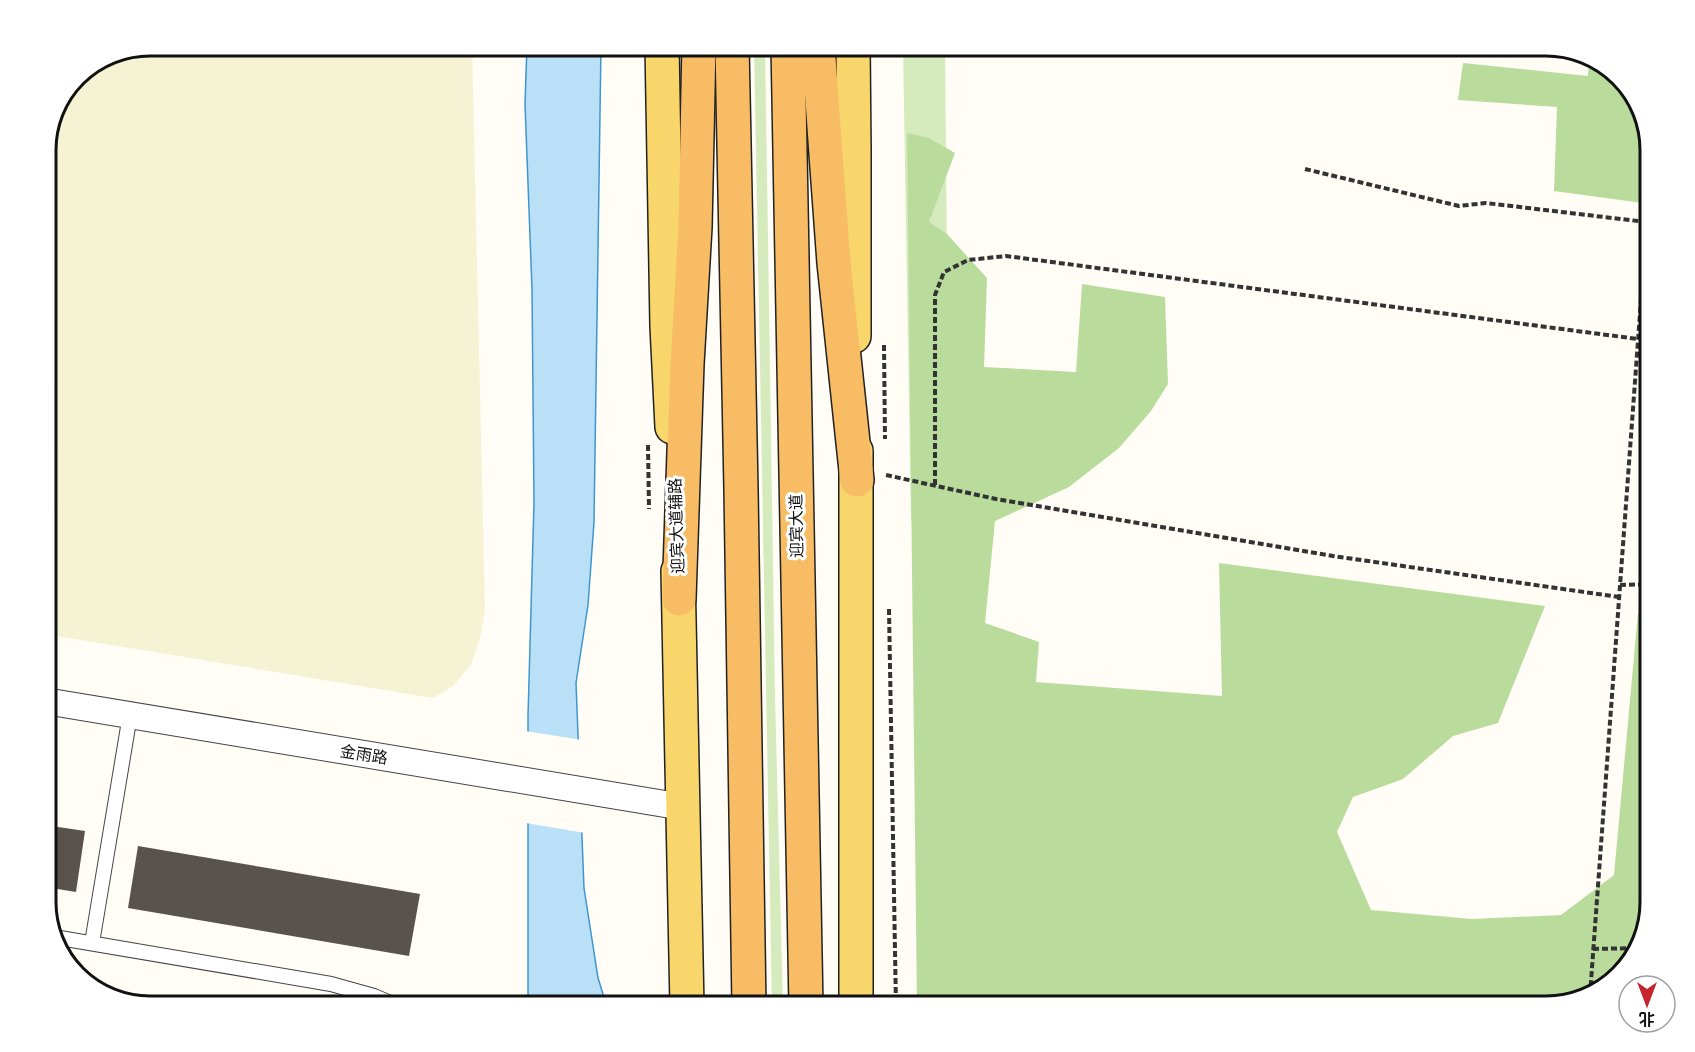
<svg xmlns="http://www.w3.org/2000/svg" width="1695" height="1052" viewBox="0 0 1695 1052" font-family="Georgia,'Noto Sans SC',serif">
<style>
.farmland{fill:#f6f3d4}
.green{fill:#d5ebbd}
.forest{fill:#b9dc9c}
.water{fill:#b9e0f7;stroke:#3f96cf;stroke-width:1.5}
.pier{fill:#fffdf5}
.building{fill:#5a524d}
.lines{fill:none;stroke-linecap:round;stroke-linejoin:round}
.service-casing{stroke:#444;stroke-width:16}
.minor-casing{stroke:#444;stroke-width:28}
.primary-casing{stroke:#222;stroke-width:36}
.trunk-casing{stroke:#222;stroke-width:36}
.path{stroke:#333;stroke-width:4;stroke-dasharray:6 3;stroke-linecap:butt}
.service{stroke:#fff;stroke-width:14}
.minor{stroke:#fff;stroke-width:26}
.primary{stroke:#f9d66b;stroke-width:33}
.trunk{stroke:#f7bc64;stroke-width:33}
.labels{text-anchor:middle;stroke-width:6;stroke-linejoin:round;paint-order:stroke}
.street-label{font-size:16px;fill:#111;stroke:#fff}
.rim{fill:none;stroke:#111;stroke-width:3}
</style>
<rect width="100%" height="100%" fill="#fffdf5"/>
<!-- farmland -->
<polygon class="farmland" points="150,45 472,45 485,610 480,638 471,665 453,686 433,698 45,634 45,143 76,75 110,53"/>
<!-- green -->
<g class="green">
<polygon points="754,45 765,45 775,695 783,1007 772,1007"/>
<polygon points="903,45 945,45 949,471 911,522"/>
</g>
<!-- forest -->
<g class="forest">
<polygon points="1589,57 1598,59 1636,97 1650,143 1650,204 1554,191 1557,107 1458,100 1463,63 1588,76"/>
<polygon points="907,133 929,138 955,153 929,222 947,234 987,278 984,367 1076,372 1082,284 1165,297 1168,384 1151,411 1119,448 1069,487 995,521 985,623 1039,642 1036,682 1222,696 1219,563 1545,606 1498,723 1453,736 1403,779 1353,797 1337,832 1371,910 1472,919 1561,915 1614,875 1638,613 1650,612 1650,903 1636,955 1597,993 1546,1007 917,1007"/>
</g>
<!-- water -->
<polygon class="water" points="527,45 601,45 594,522 588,605 576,683 584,888 598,978 607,1007 528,1007 528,716 534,503 532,289 525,104"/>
<!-- pier -->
<polygon class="pier" points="525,731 582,740 585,833 526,823"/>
<!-- building -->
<g class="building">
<polygon points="45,825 85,831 76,892 45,887"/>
<polygon points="138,846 420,894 409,956 128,908"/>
<polygon points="1357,998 1372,999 1372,1007 1357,1007"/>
</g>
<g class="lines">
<defs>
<g id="service">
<polyline points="54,937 331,984 374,996 400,1007"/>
<polyline points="92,943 130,715"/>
</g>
<polyline id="minor" points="45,701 683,807"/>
<g id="primary">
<polyline points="662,45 667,326 672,427"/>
<polyline points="853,45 854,151 854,336"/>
<polyline points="678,571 687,1007"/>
<polyline points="856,1007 856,451"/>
</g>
<g id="trunk">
<polyline points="732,45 741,489 749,1007"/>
<polyline points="788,45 806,1007"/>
<polyline points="818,45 834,263 857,480"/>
<polyline points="679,599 687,364 695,227 699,45"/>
</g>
</defs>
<!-- service casing -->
<use href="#service" class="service-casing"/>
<!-- minor casing -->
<use href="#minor" class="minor-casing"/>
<!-- primary casing -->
<use href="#primary" class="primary-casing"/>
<!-- trunk casing -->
<use href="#trunk" class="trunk-casing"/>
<!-- path -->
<g class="path">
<polyline points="1305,169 1459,206 1486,203 1646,222"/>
<polyline points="884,345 885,439"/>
<polyline points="648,445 649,509"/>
<polyline points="886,475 996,499 1333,556 1619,597"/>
<polyline points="935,485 935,295 944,272 968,260 1006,256 1638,339"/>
<polyline points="1620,585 1650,584"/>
<polyline points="889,609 896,1007"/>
<polyline points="1593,949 1638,948"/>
<polyline points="1590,995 1650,177"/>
</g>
<!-- service -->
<use href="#service" class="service"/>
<!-- minor -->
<use href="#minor" class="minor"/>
<!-- primary -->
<use href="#primary" class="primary"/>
<!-- trunk -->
<use href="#trunk" class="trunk"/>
</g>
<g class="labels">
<!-- street labels -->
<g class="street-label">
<text transform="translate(676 526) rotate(-92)" y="6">迎宾大道辅路</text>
<text transform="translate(796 526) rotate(-91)" y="6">迎宾大道</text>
<text transform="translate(364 754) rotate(9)" y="6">金雨路</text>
</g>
</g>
<!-- crop -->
<path d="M0 0H1695V1052H0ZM150 56H1546A94 94 0 0 1 1640 150V902A94 94 0 0 1 1546 996H150A94 94 0 0 1 56 902V150A94 94 0 0 1 150 56Z" fill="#fff" fill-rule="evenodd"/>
<path class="rim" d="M150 56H1546A94 94 0 0 1 1640 150V902A94 94 0 0 1 1546 996H150A94 94 0 0 1 56 902V150A94 94 0 0 1 150 56Z"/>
<!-- north arrow -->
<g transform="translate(1647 1004) rotate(180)"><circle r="28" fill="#ffffff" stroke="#a0a0a0" stroke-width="1.5"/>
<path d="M0-4.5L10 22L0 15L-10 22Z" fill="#c4262e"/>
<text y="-9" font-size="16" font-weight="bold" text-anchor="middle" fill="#111111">北</text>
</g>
</svg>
